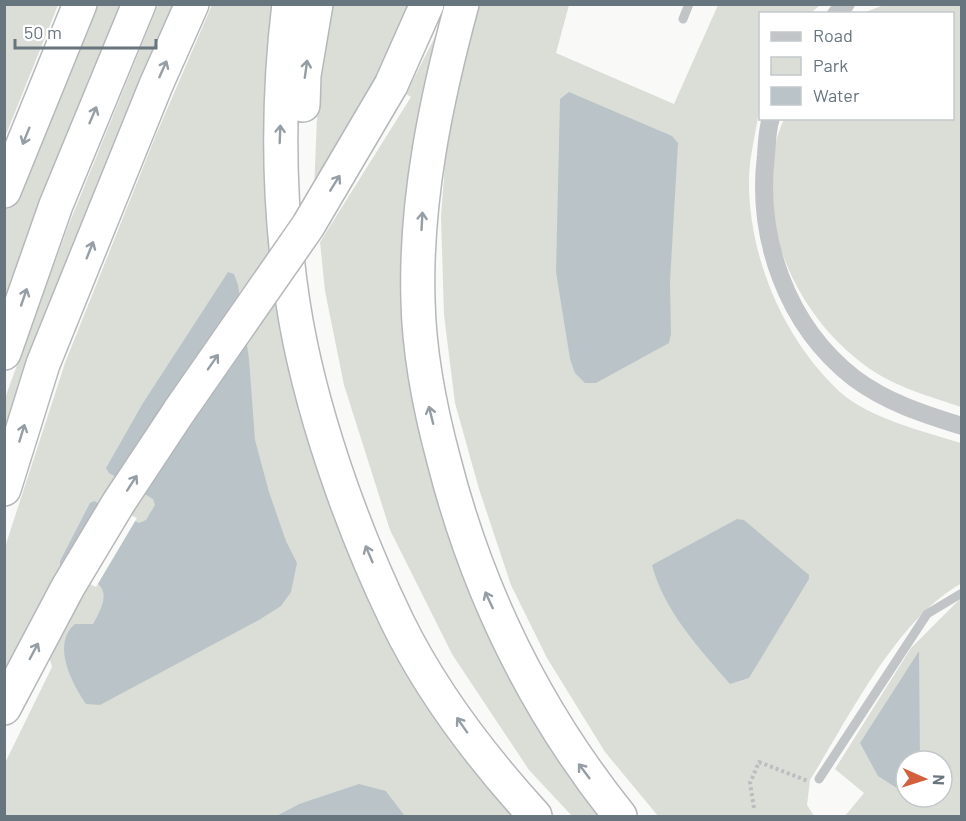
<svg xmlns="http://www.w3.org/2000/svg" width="966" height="821" viewBox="0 0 966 821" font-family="Barlow,sans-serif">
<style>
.green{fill:#daded7;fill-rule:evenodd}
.water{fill:#bac4c8}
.pier{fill:#f9f9f8}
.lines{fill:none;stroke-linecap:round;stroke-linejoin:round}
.motorway-casing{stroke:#b5b8bb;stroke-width:36}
.path{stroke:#bbbec0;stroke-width:4;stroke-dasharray:3 3;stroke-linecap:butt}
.service{stroke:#c1c5c8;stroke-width:9}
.minor{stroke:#c1c5c8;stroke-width:18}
.motorway{stroke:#fff;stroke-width:33}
.motorway-bridge-casing{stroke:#b5b8bb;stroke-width:36;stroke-linecap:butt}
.motorway-bridge{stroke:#fff;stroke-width:33}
.oneway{stroke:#959ea5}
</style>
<rect width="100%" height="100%" fill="#f9f9f8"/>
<!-- green -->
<g class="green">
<polygon points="5,4 58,5 5,137 4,5"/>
<polygon points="88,5 123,5 5,301 5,212"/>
<polygon points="158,5 183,5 5,458 5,398 69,224"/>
<polygon points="212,5 274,5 307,430 519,816 405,816 386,791 299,804 276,816 5,816 5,763 52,667 37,614 5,678 5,547 65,363 156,135"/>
<polygon points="331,5 416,5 314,191 318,93"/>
<polygon points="451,5 435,70 426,434 610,816 572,816 529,770 452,654 390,530 344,385 325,291 320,242 411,97 406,94"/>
<path d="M474,5H569L556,53L674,104L718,5H820L811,13L760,14C760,42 763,72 760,100C758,128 748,157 749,185C750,261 785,341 840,392C869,418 925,432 961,443L962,583C896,620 850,716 810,780L807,805L814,816H658L605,752L547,658L511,585L479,489L455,403L444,315L441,216L447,137Z"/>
<path d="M884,5H961V407C925,395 888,385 858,360C789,305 747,203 784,119L952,118V14L863,13Z"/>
<path d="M961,598V816H845L864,793L835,769L911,648ZM906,761H942V797H906Z"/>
</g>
<!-- water -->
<g class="water">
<polygon points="569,92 672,136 678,143 670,282 671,334 669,343 596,383 585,383 575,373 570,359 556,272 560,99"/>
<path d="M228,272L234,274L238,285L249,359L255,440L269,492L286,541L297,563L291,592L281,606L259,620L100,705L86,704C72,684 51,644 75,624H93C118,581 96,583 60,566V561L90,503L94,501L139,523L146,520L155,505L153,499L109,473L106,468L143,403Z"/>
<path d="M737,519L744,520L809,575V579L749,678L730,684C699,648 664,611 652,565Z"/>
<polygon points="919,651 920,761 906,761 906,794 878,776 860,743"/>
<polygon points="359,784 386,791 405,816 276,816 299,804"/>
</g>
<!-- pier -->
<polygon class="pier" points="101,502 137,518 96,587 61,570"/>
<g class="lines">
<defs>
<g id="motorway">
<path d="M289,4C277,103 278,204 293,303C309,407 351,526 397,621C431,691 483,759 535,816"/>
<path d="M462,4C436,100 415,201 418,300C419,355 430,409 444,461C478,594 535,710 620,816"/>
<polyline points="391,85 427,4"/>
<polyline points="303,105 304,75 316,4"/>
<polyline points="4,191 80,4"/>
<polyline points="4,353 56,205 139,4"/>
<polyline points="4,489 43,364 156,85 192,4"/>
<polyline points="4,708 68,587 119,502 180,410"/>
</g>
</defs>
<!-- motorway casing -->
<use href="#motorway" class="motorway-casing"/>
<!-- path -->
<polyline class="path" points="754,808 750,783 759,762 808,781"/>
<!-- service -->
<g class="service">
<polyline points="683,19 689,4"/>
<polyline points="819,779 927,614 962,593"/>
</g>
<!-- minor -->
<g class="minor">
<polyline points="836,14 846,4"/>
<path d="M771,118C767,130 767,143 766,155C756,237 786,325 854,378C886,402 923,414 962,426"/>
</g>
<!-- motorway -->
<use href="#motorway" class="motorway"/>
<defs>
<polyline id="motorway-bridge" points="180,410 308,226 391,85"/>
</defs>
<!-- motorway-bridge casing -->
<use href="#motorway-bridge" class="motorway-bridge-casing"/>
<!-- motorway-bridge -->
<use href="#motorway-bridge" class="motorway-bridge"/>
</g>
<!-- one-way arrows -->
<defs><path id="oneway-shaft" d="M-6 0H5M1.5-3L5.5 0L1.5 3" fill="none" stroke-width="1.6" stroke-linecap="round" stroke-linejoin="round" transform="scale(1.5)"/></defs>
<g class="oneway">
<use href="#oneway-shaft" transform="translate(163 69) rotate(-66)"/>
<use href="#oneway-shaft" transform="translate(306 69) rotate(-82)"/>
<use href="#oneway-shaft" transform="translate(93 115) rotate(-67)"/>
<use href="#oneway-shaft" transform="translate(280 134) rotate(-88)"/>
<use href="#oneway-shaft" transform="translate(26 136) rotate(112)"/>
<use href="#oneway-shaft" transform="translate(335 183) rotate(-58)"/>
<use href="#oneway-shaft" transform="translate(422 221) rotate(-87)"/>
<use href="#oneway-shaft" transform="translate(90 250) rotate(-68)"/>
<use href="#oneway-shaft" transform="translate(24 297) rotate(-71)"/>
<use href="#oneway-shaft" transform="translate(213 362) rotate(-55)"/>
<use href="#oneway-shaft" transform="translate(431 415) rotate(-104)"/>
<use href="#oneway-shaft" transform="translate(22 433) rotate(-73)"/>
<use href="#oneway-shaft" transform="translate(132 483) rotate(-57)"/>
<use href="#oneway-shaft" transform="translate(369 554) rotate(-113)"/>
<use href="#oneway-shaft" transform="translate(489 600) rotate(-115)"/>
<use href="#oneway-shaft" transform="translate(34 651) rotate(-62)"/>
<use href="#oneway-shaft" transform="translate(462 725) rotate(-125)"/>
<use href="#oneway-shaft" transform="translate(584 771) rotate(-127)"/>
</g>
<!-- border -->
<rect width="966" height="821" fill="none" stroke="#67757f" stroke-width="12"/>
<!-- legend -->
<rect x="759" y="12" width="195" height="108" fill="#ffffff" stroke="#c2c8cc" stroke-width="1.5"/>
<rect x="771" y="32" width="30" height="9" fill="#c1c5c8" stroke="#c2c8cc" stroke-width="1.5"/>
<text x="813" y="42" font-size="18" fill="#67757f">Road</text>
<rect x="771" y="57" width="30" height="18" fill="#daded7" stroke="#c2c8cc" stroke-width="1.5"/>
<text x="813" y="72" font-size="18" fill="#67757f">Park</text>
<rect x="771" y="87" width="30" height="18" fill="#bac4c8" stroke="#c2c8cc" stroke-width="1.5"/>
<text x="813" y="102" font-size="18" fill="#67757f">Water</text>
<!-- north arrow -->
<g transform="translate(924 779) rotate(93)"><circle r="28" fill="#ffffff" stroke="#c2c8cc" stroke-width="1.5"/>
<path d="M0-4.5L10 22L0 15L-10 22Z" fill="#d2603f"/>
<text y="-9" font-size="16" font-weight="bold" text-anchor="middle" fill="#67757f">N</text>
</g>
<!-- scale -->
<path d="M15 39v9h141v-9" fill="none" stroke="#67757f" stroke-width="3"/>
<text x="24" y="39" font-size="18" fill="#67757f" stroke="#ffffff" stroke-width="4.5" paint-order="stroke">50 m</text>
</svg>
